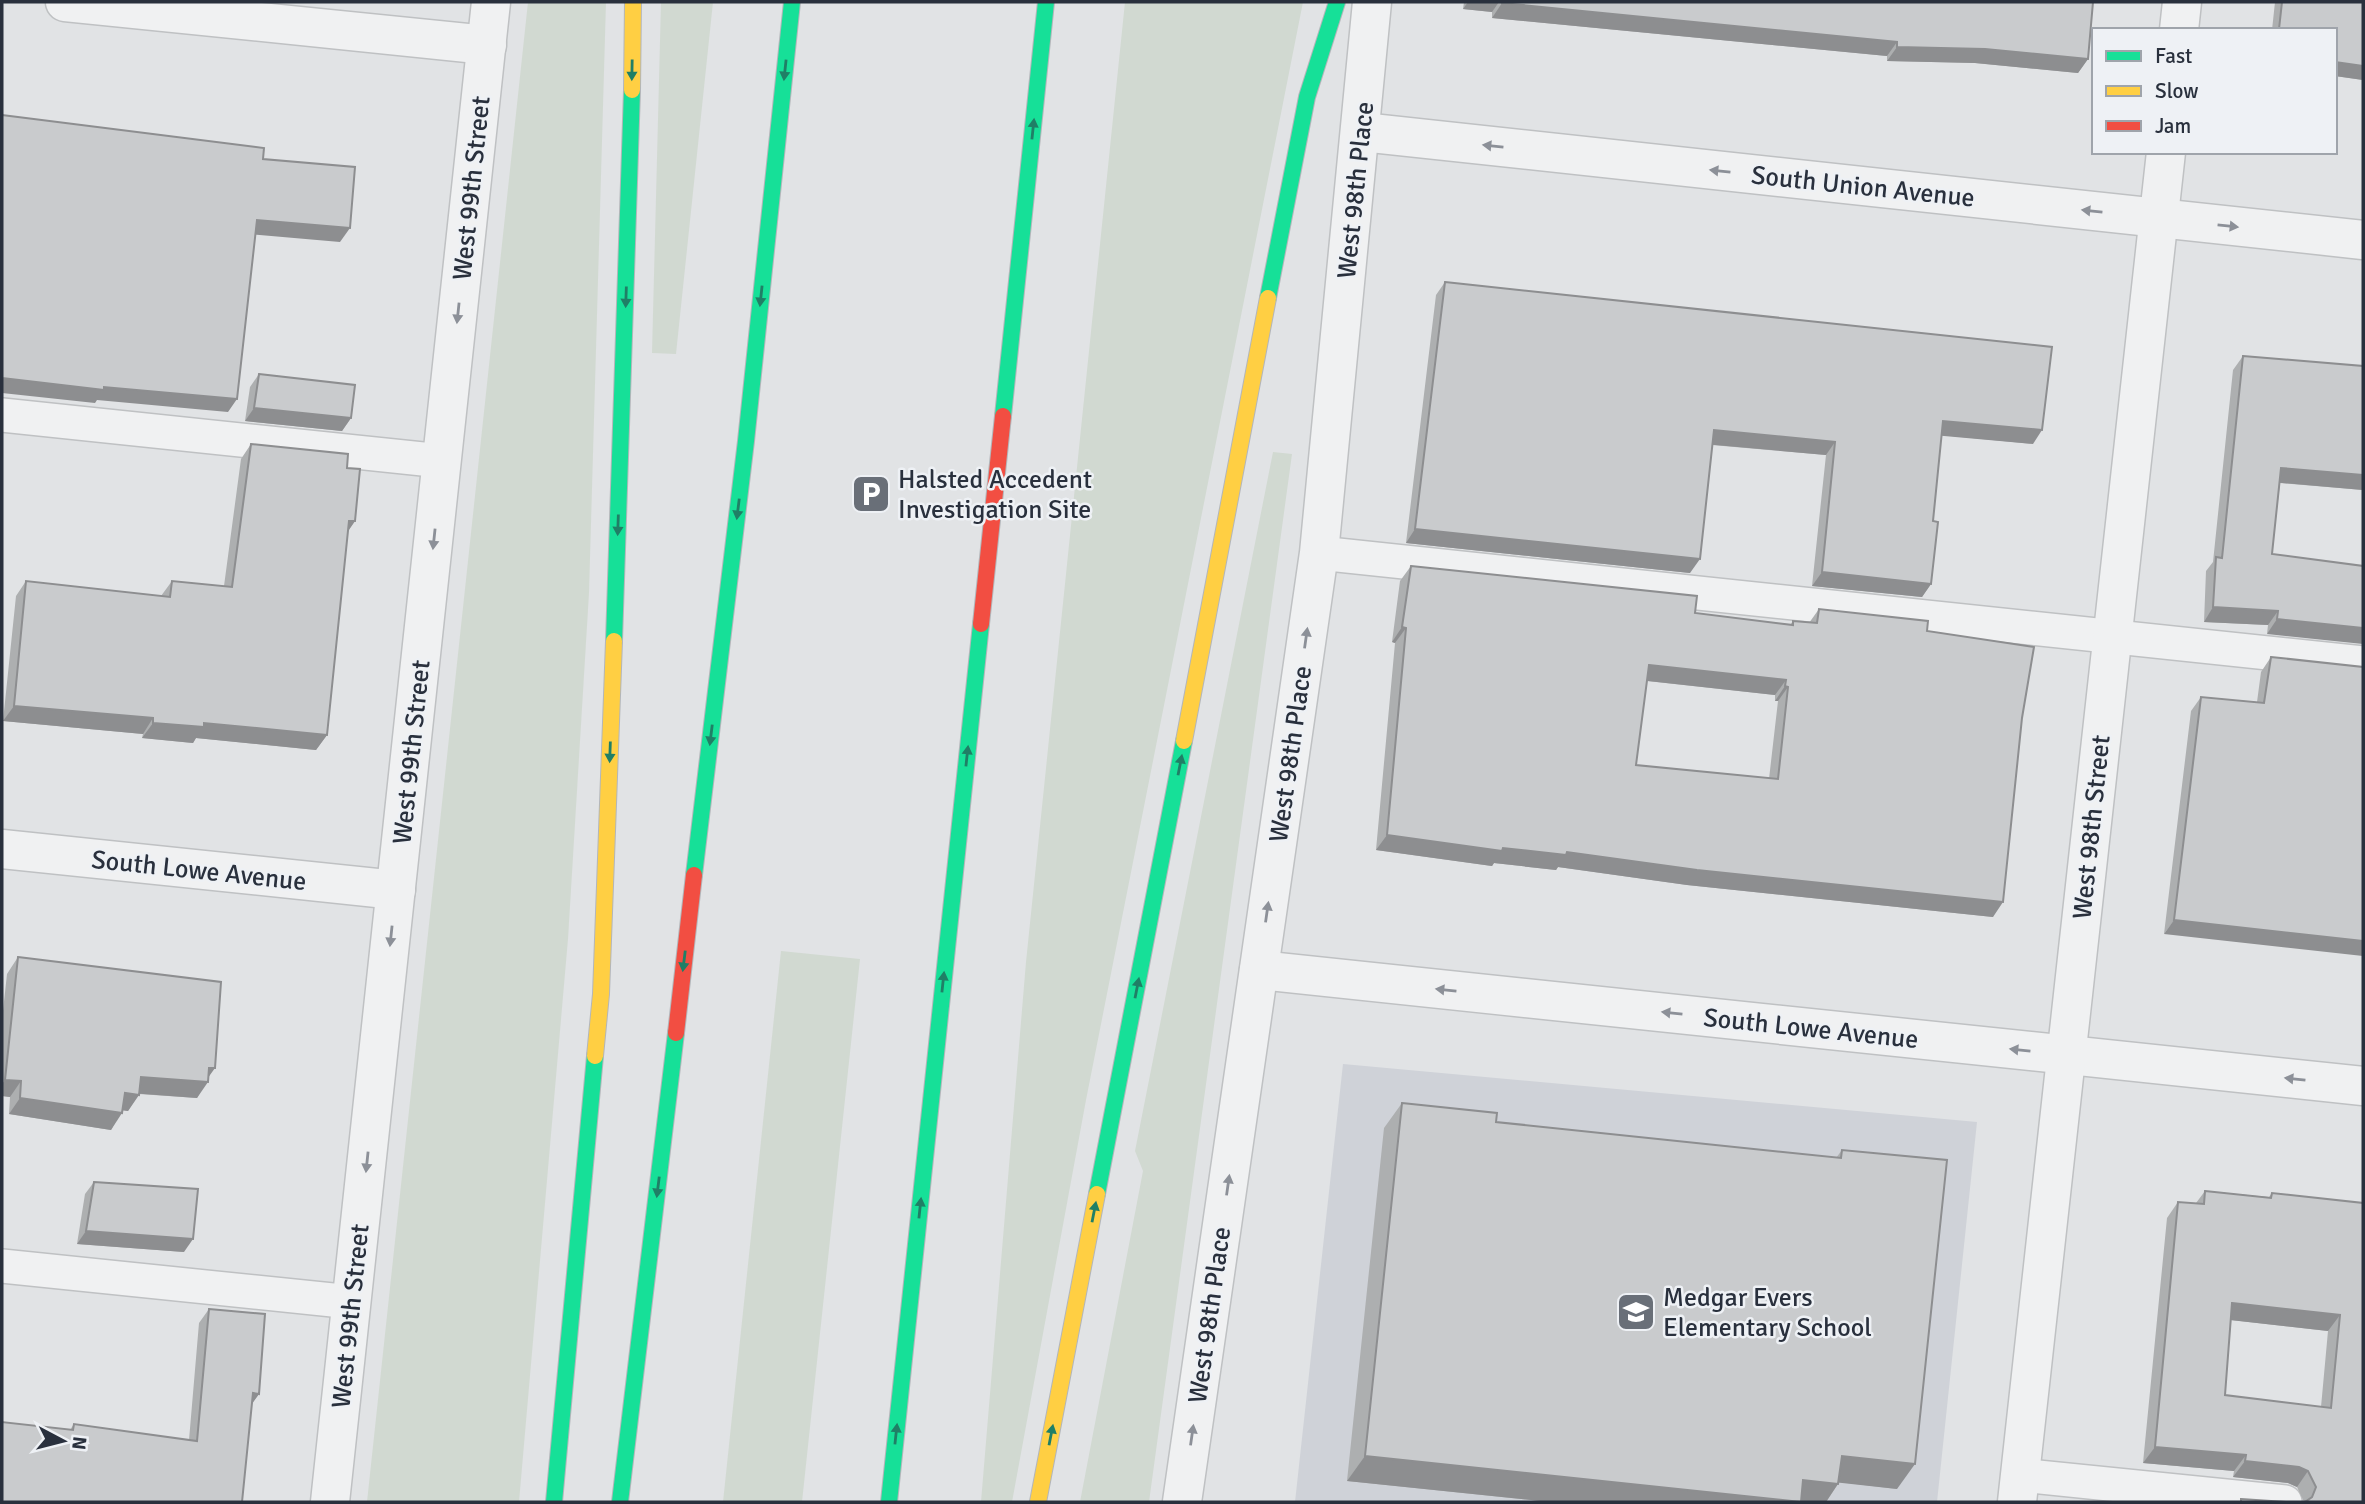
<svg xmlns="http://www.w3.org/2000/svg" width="2365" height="1504" viewBox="0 0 2365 1504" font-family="Signika,sans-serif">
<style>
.built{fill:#cfd2d8}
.green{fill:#d1d9d1}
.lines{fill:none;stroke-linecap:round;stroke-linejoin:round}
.lane-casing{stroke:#bfc1c3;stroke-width:36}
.street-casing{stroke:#bfc1c3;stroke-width:41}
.fast-casing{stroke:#b3b6ba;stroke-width:18}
.slow-casing{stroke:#b3b6ba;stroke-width:18}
.jam-casing{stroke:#b3b6ba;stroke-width:18}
.lane{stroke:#f0f1f2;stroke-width:33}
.street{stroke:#f0f1f2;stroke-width:38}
.fast{stroke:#16e098;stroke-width:16}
.slow{stroke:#ffcf43;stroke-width:16}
.jam{stroke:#f24e42;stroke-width:16}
.wall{fill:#adafb0;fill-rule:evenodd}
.shaded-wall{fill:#8d8e90}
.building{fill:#c9cbcd;stroke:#8d8e90;stroke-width:2;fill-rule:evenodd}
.oneway{fill:#207f66}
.oneway2{fill:#8c9098}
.labels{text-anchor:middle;stroke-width:5;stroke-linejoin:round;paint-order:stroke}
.street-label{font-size:26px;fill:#29303d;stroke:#eef1f5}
.poi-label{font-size:26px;fill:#29303d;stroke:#eef1f5;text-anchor:start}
</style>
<rect width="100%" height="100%" fill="#e1e3e5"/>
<!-- built -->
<polygon class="built" points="1343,1064 1977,1122 1937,1502 1295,1502"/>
<!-- green -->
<g class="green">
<polygon points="528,2 606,2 589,593 568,939 519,1502 367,1502"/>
<polygon points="661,2 713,2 676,354 652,353"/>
<polygon points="1125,2 1303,2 1086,1100 1012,1502 981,1502 1026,962"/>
<polygon points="1273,452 1292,454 1149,1502 1080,1502 1143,1171 1135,1151"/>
<polygon points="781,951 860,959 802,1502 723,1502"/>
</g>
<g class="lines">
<defs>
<g id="lane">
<polyline points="2,415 442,461"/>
<polyline points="1319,553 2363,663"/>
<polyline points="2,1266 352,1302"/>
<polyline points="2020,1475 2285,1502"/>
</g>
<g id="street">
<polyline points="65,2 487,45"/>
<polyline points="2179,30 2182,2"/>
<polyline points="1362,132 2363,240"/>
<polyline points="2,849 396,890"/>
<polyline points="1259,970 2363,1086"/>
<polyline points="330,1502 491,2"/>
<polyline points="1182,1502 1319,553 1372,2"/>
<polyline points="2017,1502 2166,152"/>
</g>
<g id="fast">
<polyline points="1268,298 1307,97 1337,2"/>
<polyline points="1003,416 1046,2"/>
<polyline points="614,641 632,90"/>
<polyline points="694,875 746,441 792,2"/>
<polyline points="1097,1194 1184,741"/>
<polyline points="554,1502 595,1056"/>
<polyline points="620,1502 676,1033"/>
<polyline points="889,1502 981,624"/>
</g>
<g id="slow">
<polyline points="632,90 633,2"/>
<polyline points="1184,741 1268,298"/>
<polyline points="595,1056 601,994 614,641"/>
<polyline points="1038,1502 1097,1194"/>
</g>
<g id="jam">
<polyline points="981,624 1003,416"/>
<polyline points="676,1033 694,875"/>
</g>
</defs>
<!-- lane casing -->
<use href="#lane" class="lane-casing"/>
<!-- street casing -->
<use href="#street" class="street-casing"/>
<!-- fast casing -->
<use href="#fast" class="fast-casing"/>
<!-- slow casing -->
<use href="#slow" class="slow-casing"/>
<!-- jam casing -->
<use href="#jam" class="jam-casing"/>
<!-- lane -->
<use href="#lane" class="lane"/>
<!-- street -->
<use href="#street" class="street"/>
<!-- fast -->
<use href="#fast" class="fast"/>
<!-- slow -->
<use href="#slow" class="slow"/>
<!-- jam -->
<use href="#jam" class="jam"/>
</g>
<!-- wall -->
<g class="wall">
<polygon points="1464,2 2093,2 2088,59 2078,73 1975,63 1887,61 1887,56 1492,18 1492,12 1463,9"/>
<polygon points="2275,2 2363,2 2363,80 2335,76 2335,30 2272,30"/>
<polygon points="1445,282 2033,444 1941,435 1933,521 1931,584 1922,597 1812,586 1826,455 1712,445 1690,573 1406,543 1436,295"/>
<polygon points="2243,356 2363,366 2363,490 2280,483 2272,554 2363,566 2267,634 2268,625 2204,622 2206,571 2213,562 2233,370"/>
<polygon points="259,374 351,418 342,431 245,421 250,387"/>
<polygon points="251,444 347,468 355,521 348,531 327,735 316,750 196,738 193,743 142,738 143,734 3,721 16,596 26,581 161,596 172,581 224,586 241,459"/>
<path d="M1411,566L1695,613L1790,625L1793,621L1809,623L1819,609L1927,631L2022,718L1993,917L1687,885L1558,867L1556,870L1494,863L1492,866L1376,850L1395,643L1392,642L1400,581ZM1647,681L1775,695V701H1778L1769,779L1636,765Z"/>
<polygon points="2271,657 2363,667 2164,934 2191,711 2201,697 2257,702 2261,672"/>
<polygon points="18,957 208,1078 197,1098 139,1094 128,1111 122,1110 111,1130 9,1114 10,1097 2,1096 2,1020 7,974"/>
<polygon points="1402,1103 1496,1122 1836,1158 1842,1150 1897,1489 1839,1482 1826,1502 1550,1502 1347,1481 1384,1128"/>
<polygon points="94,1182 184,1252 77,1244 85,1194"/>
<path d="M2205,1191L2269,1197L2272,1193L2363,1203V1502H2304L2297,1487L2288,1483L2233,1477L2234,1471L2143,1463L2167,1218L2178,1202L2196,1203ZM2231,1320L2328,1331L2321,1407L2225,1395Z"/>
<polygon points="209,1309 259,1394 252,1403 242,1502 70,1430 74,1424 189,1440 199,1323"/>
</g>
<!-- shaded-wall -->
<g class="shaded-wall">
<polygon points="1468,2 1499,2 1492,12 1463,9"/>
<polygon points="1502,3 1897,42 1887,56 1492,18"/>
<polygon points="1897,47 1985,49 2088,59 2078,73 1975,63 1887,61"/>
<polygon points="2335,62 2363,66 2363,80 2335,76"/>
<polygon points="257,220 350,228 340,242 247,234"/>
<polygon points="2,378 104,387 237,399 228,412 97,400 95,403 2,393"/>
<polygon points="254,408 351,418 342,431 245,421"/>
<polygon points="1943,421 2042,430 2033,444 1933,435"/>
<polygon points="1714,430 1835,442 1826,455 1704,444"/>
<polygon points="2281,468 2363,475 2363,490 2271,482"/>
<polygon points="349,521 355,521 344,537"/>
<polygon points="1415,529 1700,559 1690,573 1406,543"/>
<polygon points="1822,572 1931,584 1922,597 1812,586"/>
<polygon points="2213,607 2278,611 2268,625 2204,622"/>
<polygon points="2277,619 2363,628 2363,644 2267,634"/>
<polygon points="1402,627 1406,628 1395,643 1392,642"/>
<polygon points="1649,665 1786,680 1775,695 1639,680"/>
<polygon points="1785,686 1788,687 1778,701 1775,701"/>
<polygon points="14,706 153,718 143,734 3,721"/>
<polygon points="153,723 204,723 327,735 316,750 196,738 193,743 142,738"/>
<polygon points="1387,835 1503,848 1567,852 2003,902 1993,917 1687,885 1558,867 1556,870 1494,863 1492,866 1376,850"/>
<polygon points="2174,920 2363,941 2363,956 2164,934"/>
<polygon points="215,1068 205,1082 208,1082 197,1098 130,1093 141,1077"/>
<polygon points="5,1080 21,1081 10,1097 2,1096 2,1084"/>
<polygon points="125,1093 139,1095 128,1111 113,1109"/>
<polygon points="20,1098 122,1113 111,1130 9,1114"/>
<polygon points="86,1231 193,1239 184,1252 77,1244"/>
<polygon points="2232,1303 2340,1315 2328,1331 2221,1319"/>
<polygon points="253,1393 259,1394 249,1408"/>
<polygon points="2155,1447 2246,1455 2234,1471 2143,1463"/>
<polygon points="1365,1456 1803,1480 1838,1484 1826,1502 1550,1502 1347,1481"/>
<polygon points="1842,1456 1915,1464 1897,1489 1824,1481"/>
<polygon points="2245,1461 2299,1467 2308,1471 2297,1487 2288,1483 2233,1477"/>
</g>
<!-- building -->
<g class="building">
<polygon points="1502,2 2093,2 2088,59 1985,49 1897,47 1897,42 1502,3"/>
<polygon points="2282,2 2363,2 2363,66 2335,62 2335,30 2288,30 2288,28 2279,29"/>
<polygon points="2,115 264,148 263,159 355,167 350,228 257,220 237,399 104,387 104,390 2,378"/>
<polygon points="1445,282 2052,347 2042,430 1943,421 1933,521 1938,522 1931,584 1822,572 1835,442 1714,430 1700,559 1415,529"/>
<polygon points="2243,356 2363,366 2363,475 2281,468 2272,554 2363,566 2363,628 2277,619 2278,611 2213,607 2216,557 2222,558"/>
<polygon points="259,374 355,385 351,418 254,408"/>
<polygon points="251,444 348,454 347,468 360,469 355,521 349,521 327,735 204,723 204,727 153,723 153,718 14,706 26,581 170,597 172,581 232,587"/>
<path d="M1411,566L1697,596L1695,613L1793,625V621L1817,623L1819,609L1928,621L1927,631L2034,647L2022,718L2003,902L1697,870L1567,852L1566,855L1503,848L1502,851L1387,835L1406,628L1402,627ZM1649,665L1786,680L1785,686L1788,687L1778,779L1636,765Z"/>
<polygon points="2271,657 2363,667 2363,941 2174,920 2201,697 2264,703"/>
<polygon points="18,957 221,982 215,1068 209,1068 208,1082 141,1077 139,1095 125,1093 122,1113 20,1098 21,1081 5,1080"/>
<polygon points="1402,1103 1497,1113 1496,1122 1841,1158 1842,1150 1947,1160 1915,1464 1842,1456 1838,1484 1803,1480 1801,1502 1365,1456"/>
<polygon points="94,1182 198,1189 193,1239 86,1231"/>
<path d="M2205,1191L2271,1198L2272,1193L2363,1203V1502H2305L2312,1497L2316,1487L2308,1471L2299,1467L2245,1461L2246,1455L2155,1447L2178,1202L2204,1204ZM2232,1303L2340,1315L2331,1408L2225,1395Z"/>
<polygon points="209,1309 265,1314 259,1394 253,1393 242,1502 2,1502 2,1422 73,1430 74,1424 197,1441"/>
<polygon points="2241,1499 2286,1502 2241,1502"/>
</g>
<!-- one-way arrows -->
<defs><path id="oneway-solid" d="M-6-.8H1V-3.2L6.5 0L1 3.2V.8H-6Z" transform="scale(1.75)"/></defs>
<g class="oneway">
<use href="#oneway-solid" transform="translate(632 70) rotate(91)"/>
<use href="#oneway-solid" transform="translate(785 70) rotate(96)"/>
<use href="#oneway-solid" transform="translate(1033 129) rotate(-84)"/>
<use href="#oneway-solid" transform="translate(761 296) rotate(96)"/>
<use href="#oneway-solid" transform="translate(626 297) rotate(92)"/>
<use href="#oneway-solid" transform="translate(738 509) rotate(97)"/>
<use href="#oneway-solid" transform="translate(618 525) rotate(92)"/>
<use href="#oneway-solid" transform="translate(711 735) rotate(97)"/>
<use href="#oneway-solid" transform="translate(610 752) rotate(92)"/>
<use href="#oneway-solid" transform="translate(967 756) rotate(-84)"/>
<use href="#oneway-solid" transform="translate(1180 765) rotate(-79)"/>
<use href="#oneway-solid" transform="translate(684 961) rotate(97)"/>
<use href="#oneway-solid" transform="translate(943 982) rotate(-84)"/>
<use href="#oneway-solid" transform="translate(1137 988) rotate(-79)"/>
<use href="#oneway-solid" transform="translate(658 1187) rotate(97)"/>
<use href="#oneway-solid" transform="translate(920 1208) rotate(-84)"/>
<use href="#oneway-solid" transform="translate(1094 1212) rotate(-79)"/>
<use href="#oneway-solid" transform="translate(896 1434) rotate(-84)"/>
<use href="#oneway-solid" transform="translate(1051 1435) rotate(-79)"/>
</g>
<g class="oneway2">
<use href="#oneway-solid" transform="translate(1493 146) rotate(-174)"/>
<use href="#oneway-solid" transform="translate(1720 171) rotate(-174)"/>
<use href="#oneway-solid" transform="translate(2092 211) rotate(-174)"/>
<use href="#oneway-solid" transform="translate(2228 226) rotate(6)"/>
<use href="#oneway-solid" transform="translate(458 313) rotate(96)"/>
<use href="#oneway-solid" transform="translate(434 539) rotate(96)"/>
<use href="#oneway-solid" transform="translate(1306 638) rotate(-82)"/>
<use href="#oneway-solid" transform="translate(1267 912) rotate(-82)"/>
<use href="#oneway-solid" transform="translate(391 936) rotate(96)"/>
<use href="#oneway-solid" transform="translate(1446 990) rotate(-174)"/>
<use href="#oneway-solid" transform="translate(1672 1013) rotate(-174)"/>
<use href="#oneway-solid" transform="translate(2020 1050) rotate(-174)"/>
<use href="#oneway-solid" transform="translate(2295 1079) rotate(-174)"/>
<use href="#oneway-solid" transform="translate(367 1162) rotate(96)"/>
<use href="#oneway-solid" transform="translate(1228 1185) rotate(-82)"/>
<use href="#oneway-solid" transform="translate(1192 1435) rotate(-82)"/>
</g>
<!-- icons -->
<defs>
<symbol id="parking-square" viewBox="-11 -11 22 22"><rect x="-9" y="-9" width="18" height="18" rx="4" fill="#696f78" stroke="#eef1f5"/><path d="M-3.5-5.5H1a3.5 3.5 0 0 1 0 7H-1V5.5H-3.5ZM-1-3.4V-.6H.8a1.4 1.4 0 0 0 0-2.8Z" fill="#fff"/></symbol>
<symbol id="school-square" viewBox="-11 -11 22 22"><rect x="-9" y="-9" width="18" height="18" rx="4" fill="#696f78" stroke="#eef1f5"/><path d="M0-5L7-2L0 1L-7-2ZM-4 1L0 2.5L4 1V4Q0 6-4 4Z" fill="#fff"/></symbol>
</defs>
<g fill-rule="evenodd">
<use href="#parking-square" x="849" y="472" width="44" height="44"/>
<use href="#school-square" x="1614" y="1290" width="44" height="44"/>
</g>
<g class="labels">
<!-- street labels -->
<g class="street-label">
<text transform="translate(1863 186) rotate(6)" y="9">South Union Avenue</text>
<text transform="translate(471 188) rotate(-84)" y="9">West 99th Street</text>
<text transform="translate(1355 190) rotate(-84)" y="9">West 98th Place</text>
<text transform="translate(411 752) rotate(-84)" y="9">West 99th Street</text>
<text transform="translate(1290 754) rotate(-82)" y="9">West 98th Place</text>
<text transform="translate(2091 827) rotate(-84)" y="9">West 98th Street</text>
<text transform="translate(199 870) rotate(6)" y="9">South Lowe Avenue</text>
<text transform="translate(1811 1028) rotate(6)" y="9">South Lowe Avenue</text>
<text transform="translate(1209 1315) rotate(-82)" y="9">West 98th Place</text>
<text transform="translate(350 1316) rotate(-84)" y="9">West 99th Street</text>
</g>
<!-- poi labels -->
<g class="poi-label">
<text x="898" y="488">Halsted Accedent<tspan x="898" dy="30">Investigation Site</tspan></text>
<text x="1663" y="1306">Medgar Evers<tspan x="1663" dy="30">Elementary School</tspan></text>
</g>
</g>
<!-- border -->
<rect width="2365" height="1504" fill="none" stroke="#29303d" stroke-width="7"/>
<!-- legend -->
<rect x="2092" y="28" width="245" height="126" fill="#eef1f5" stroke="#9fa4ab" stroke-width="2"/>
<rect x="2106" y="51" width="35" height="10" fill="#16e098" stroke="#9fa4ab" stroke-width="2"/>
<text x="2155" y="63" font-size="21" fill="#29303d">Fast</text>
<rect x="2106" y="86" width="35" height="10" fill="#ffcf43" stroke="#9fa4ab" stroke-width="2"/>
<text x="2155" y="98" font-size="21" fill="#29303d">Slow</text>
<rect x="2106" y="121" width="35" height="10" fill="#f24e42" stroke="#9fa4ab" stroke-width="2"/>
<text x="2155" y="133" font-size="21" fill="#29303d">Jam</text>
<!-- north arrow -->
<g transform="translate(63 1441) rotate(97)" stroke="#eef1f5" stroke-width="5" paint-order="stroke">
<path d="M0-5L12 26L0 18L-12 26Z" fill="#29303d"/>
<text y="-10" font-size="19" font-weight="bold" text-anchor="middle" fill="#29303d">N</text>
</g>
</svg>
